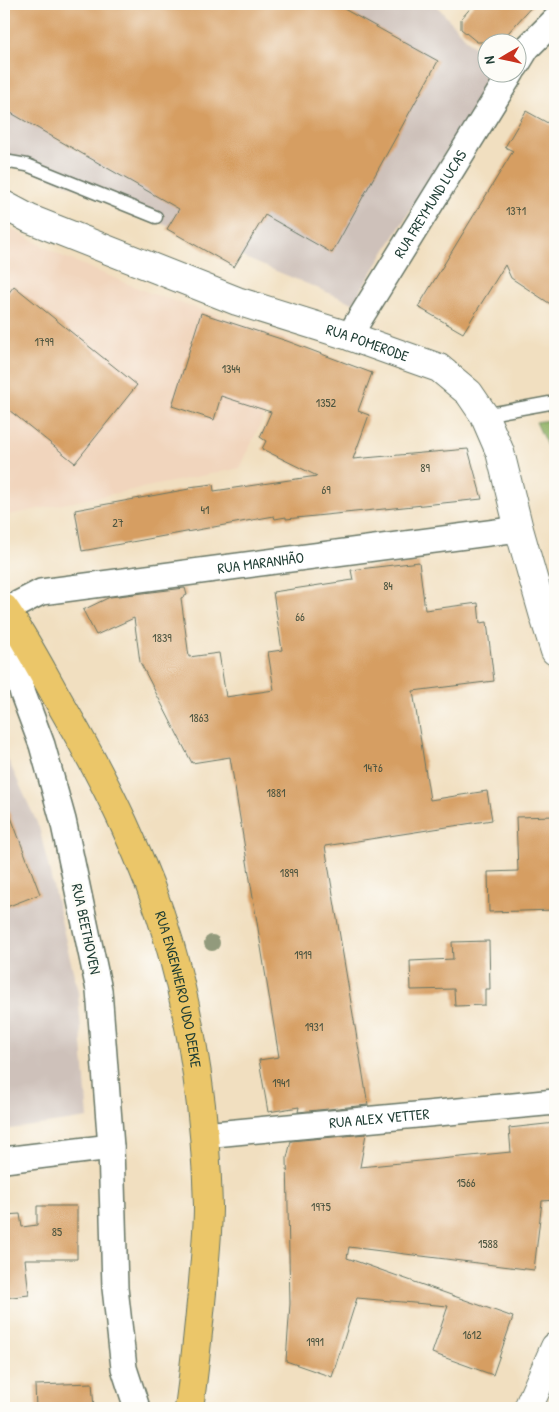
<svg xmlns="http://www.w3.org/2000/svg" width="559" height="1412" viewBox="0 0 559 1412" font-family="'Patrick Hand',sans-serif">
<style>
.built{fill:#f1d5bd}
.industrial{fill:#cec1ba}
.forest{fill:#8eb063;stroke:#56764c}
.building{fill:#d69e62}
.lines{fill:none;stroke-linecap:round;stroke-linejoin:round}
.service-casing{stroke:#687665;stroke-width:15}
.minor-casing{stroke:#687665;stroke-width:28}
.tertiary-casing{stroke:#687665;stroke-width:30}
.primary-casing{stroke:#687665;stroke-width:30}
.service{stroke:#fff;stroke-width:12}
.minor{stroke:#fff;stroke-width:25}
.tertiary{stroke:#fff;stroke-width:28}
.primary{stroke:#ebc669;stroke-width:28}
.tree{fill:#929a7b}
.labels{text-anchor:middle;stroke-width:5;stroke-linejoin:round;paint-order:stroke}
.number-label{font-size:12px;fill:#4d5540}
.street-label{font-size:15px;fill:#1f3d34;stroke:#fdfcf7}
</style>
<rect width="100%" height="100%" fill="#fdfcf7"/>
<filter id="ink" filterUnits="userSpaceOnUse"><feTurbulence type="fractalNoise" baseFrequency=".02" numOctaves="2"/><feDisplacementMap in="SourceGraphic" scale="10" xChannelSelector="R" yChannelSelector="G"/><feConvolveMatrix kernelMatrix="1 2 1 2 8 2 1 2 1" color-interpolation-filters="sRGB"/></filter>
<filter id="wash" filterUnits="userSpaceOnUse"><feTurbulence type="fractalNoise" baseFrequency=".0096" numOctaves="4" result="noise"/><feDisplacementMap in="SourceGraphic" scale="20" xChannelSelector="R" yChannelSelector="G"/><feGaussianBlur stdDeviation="1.12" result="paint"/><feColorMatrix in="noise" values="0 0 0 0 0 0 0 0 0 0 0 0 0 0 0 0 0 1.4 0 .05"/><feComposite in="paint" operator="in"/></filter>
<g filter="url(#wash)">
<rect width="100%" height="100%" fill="#f1dfc0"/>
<!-- built -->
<polygon class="built" points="4,225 64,257 150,293 298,342 240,468 4,516"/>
<!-- industrial -->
<g class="industrial">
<polygon points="4,4 435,4 486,61 486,72 495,73 353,303 4,158"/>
<polygon points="4,751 39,827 78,992 88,1118 4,1130"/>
</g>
<!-- forest -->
<polygon class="forest" points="555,419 555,445 547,446 536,422"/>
<g id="blocks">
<!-- building -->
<g class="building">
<polygon points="4,4 335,4 438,61 332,253 265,215 234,267 167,229 179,209 4,109"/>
<polygon points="474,4 534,4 500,42 477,42 461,29 461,19"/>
<polygon points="526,111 555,127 555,307 511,278 505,265 463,333 418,307 513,151 505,147"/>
<polygon points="14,286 137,385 75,463 4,406 4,299"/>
<polygon points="201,313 287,341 372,373 358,411 369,415 353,459 468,449 482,499 286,519 286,517 275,519 274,516 82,551 75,510 189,489 189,487 213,484 214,491 317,476 262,449 266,441 260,437 271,412 221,396 214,420 172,406"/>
<polygon points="419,562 425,610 478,603 480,623 487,622 494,681 413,691 430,800 487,791 492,820 325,846 368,1105 298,1112 299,1107 268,1112 259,1060 279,1057 230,757 192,763 140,662 134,618 96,635 83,610 110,597 185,588 187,595 181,598 189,657 219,653 226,697 274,690 268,652 282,650 273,592 353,580 351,570"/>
<polygon points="4,804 6,804 40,894 4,908"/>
<polygon points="555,816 555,910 489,912 488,872 518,871 516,817"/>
<polygon points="489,941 490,989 485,989 485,1005 455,1006 454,989 411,990 410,961 453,959 452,942"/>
<polygon points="555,1123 555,1200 542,1201 534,1270 349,1247 347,1258 513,1317 493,1375 432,1353 448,1306 357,1298 332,1377 286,1361 290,1304 287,1158 291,1141 366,1134 360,1167 511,1152 509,1128"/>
<polygon points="37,1206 77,1206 77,1259 25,1259 29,1295 4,1298 4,1215 20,1214 22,1227 37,1225"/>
<polygon points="92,1383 94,1408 36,1408 35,1385"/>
</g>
</g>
</g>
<g filter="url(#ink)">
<use href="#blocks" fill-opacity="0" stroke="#687665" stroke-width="1"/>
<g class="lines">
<defs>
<g id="service">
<polyline points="4,161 27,165 156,217"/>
<polyline points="484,415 555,402"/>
</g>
<g id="minor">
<polyline points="516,66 527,48 555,20"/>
<path id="s1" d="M349,336L512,72"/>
<path id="s2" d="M204,1135L555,1102"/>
<polyline points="4,1160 111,1147"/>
<path id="s3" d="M137,1408L124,1368L115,1288L111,1147L99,990L63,820L42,745L23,694L12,652L6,610L41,592L519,529"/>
</g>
<g id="tertiary">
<path id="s4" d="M4,205L30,219L237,301L349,336L439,368L469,393L484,415L500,452L519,529L543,613L555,651"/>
<polyline points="528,1408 555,1347"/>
</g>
<g id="primary">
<path id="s5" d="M4,608C26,639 45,677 64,710C106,783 145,860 169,942C193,1024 206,1120 208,1206C208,1231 205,1257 203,1282C199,1324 195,1366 189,1408"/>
</g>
</defs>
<!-- service casing -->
<use href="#service" class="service-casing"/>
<!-- minor casing -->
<use href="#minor" class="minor-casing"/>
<!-- tertiary casing -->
<use href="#tertiary" class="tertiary-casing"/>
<!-- primary casing -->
<use href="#primary" class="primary-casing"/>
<!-- service -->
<use href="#service" class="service"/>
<!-- minor -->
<use href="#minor" class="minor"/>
<!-- tertiary -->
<use href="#tertiary" class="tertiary"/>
<!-- primary -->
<use href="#primary" class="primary"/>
</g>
<!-- trees -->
<circle class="tree" cx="212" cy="943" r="8"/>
</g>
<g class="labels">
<!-- number labels -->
<g class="number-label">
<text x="516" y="215">1371</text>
<text x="44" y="346">1799</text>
<text x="231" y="373">1344</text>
<text x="326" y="407">1352</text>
<text x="425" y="472">89</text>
<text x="326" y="494">69</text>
<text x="205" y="514">41</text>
<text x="118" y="527">27</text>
<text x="388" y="590">84</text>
<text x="300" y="621">66</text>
<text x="162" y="642">1839</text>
<text x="199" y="722">1863</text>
<text x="373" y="772">1476</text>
<text x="276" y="797">1881</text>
<text x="289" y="877">1899</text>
<text x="303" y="959">1919</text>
<text x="314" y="1031">1931</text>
<text x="281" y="1087">1941</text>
<text x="466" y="1187">1566</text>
<text x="321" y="1211">1975</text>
<text x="57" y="1236">85</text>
<text x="488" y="1248">1588</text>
<text x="472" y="1339">1612</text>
<text x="315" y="1346">1991</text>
</g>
<!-- street labels -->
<g class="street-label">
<text dy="5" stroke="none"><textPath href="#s1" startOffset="155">RUA FREYMUND LUCAS</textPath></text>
<text dy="5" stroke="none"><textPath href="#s4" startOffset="389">RUA POMERODE</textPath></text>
<text dy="5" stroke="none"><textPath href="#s3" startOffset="1074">RUA MARANHÃO</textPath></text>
<text transform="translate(86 929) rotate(78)" y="5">RUA BEETHOVEN</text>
<text dy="5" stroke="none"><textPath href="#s5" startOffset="422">RUA ENGENHEIRO UDO DEEKE</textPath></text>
<text dy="5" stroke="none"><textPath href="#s2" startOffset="176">RUA ALEX VETTER</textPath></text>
</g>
</g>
<!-- margin -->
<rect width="559" height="1412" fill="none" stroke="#fdfcf7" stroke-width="20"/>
<!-- north arrow -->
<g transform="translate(502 58) rotate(261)"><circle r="24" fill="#fdfcf7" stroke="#a4b0a9"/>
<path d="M0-4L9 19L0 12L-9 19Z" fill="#c8321e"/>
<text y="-8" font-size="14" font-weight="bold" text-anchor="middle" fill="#1f3d34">N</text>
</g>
</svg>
